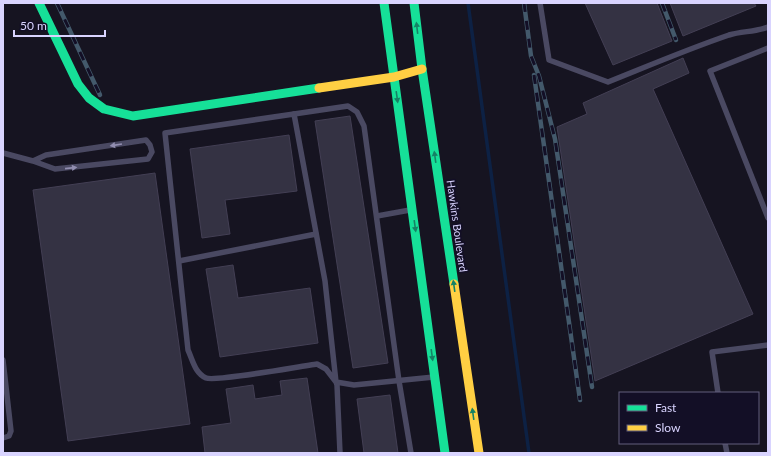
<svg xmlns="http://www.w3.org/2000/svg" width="771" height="456" viewBox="0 0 771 456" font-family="Lato,sans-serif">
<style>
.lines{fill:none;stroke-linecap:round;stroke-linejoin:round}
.stream{stroke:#0d2144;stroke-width:3.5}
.building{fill:#343243;stroke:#433f54}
.lane{stroke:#4a4962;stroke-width:5.5}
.fast{stroke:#16e098;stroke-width:9}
.slow{stroke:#ffcf43;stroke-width:9}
.rail-casing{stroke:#43596b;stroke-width:4.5}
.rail{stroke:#130f26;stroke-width:3;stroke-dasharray:9;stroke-linecap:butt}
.oneway{fill:#158265}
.oneway2{fill:#928eb0}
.labels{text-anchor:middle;stroke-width:3.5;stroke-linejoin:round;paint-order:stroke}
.street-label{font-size:11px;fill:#d9d4ff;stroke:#130f26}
</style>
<rect width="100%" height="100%" fill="#161421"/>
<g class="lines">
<!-- stream -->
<polyline class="stream" points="468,3 529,453"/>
</g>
<!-- building -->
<g class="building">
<polygon points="585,3 657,3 672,41 613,65"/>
<polygon points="670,3 754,3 756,6 683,36"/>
<polygon points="683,58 689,73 653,89 753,314 595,381 557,127 587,114 583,103"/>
<polygon points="350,116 388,363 353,368 315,121"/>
<polygon points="289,135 297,191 225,200 230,234 202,238 190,149"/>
<polygon points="155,173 190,424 68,441 33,190"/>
<polygon points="233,265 238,298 310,288 318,343 220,357 206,269"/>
<polygon points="307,378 318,453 205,453 202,427 231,423 226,389 253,385 255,399 282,395 280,381"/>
<polygon points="390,395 398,453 364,453 357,399"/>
</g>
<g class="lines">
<!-- lane -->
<g class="lane">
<path d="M540,3L549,60L608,82C648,66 688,49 729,35C742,31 756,32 768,27"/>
<polyline points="768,48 710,71 768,218"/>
<polyline points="294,114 348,106 357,112 364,126 399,381 411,453"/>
<polyline points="3,153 33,161 55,169 148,159 152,152 150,145 146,140 46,155 33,161"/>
<polyline points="377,216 410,210"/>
<polyline points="179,261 316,234"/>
<polyline points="3,360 11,431 9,436 3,438"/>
<polyline points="718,393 712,352 768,345"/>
<polyline points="725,443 727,453"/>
<path d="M340,453L337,385L336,382L325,281L294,114L165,133L188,350C193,361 195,373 206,378C215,382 301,366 317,364L326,369L336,382L354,385L434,377"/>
</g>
<!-- fast -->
<g class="fast">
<polyline points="39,3 78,84 89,98 104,109 133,116 319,88"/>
<polyline points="384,3 445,453"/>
<polyline points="414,3 422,69 454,284"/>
</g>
<!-- slow -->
<g class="slow">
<polyline points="319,88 394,77 422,69"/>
<polyline points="454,284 479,453"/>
</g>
<defs>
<g id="rail">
<polyline points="57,3 100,95"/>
<polyline points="524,3 531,56 539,76 555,139 592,387"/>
<polyline points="662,3 676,40"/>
<polyline points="534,75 580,400"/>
</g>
</defs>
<!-- rail casing -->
<use href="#rail" class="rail-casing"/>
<!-- rail -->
<use href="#rail" class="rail"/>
</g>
<!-- one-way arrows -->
<defs><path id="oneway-solid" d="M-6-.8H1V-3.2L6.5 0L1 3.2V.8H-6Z"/></defs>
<g class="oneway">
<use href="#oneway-solid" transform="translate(417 28) rotate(-97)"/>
<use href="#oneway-solid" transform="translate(397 97) rotate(82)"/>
<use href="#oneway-solid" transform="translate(435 157) rotate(-98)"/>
<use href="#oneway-solid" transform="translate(415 226) rotate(82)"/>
<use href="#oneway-solid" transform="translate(454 286) rotate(-98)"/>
<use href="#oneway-solid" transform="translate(432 355) rotate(82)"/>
<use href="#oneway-solid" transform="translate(473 414) rotate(-98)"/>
</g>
<g class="oneway2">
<use href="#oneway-solid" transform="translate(116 145) rotate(171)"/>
<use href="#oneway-solid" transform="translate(71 168) rotate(-6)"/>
</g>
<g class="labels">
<!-- street labels -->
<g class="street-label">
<text transform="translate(457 226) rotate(82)" y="4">Hawkins Boulevard</text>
</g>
</g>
<!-- border -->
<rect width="771" height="456" fill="none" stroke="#d9d4ff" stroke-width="8"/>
<!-- legend -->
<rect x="619" y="392" width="140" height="52" fill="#130f26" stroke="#625e7d"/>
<rect x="627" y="405" width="20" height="6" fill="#16e098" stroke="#625e7d"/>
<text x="655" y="412" font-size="12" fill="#d9d4ff">Fast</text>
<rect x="627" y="425" width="20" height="6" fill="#ffcf43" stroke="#625e7d"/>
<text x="655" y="432" font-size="12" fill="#d9d4ff">Slow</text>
<!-- scale -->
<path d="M14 30v6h91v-6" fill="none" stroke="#d9d4ff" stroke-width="2"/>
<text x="20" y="30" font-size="12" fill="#d9d4ff" stroke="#130f26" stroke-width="3" paint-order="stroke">50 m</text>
</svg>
